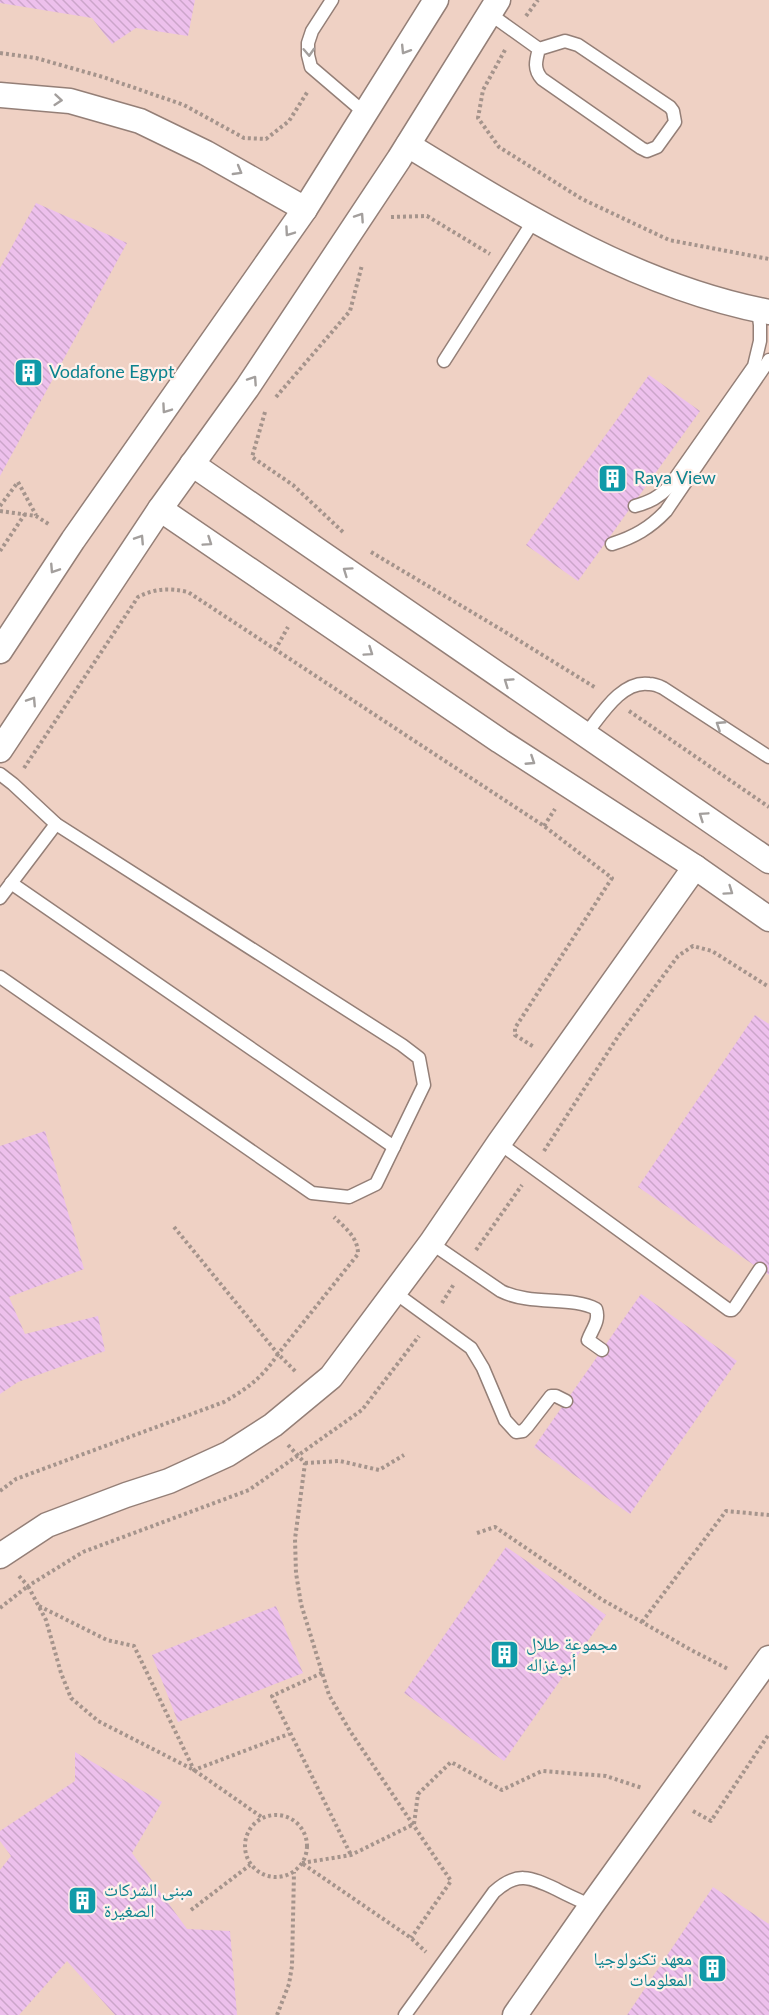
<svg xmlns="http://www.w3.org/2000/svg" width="769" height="2015" viewBox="0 0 769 2015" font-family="Lato,'Noto Naskh Arabic',sans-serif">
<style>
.built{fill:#efd1c4}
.building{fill:url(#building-back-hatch)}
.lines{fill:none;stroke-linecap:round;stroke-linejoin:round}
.lane-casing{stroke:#947f77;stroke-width:15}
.street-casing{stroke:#947f77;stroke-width:27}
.path{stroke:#a5948c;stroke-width:4;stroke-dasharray:3 3;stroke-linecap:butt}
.lane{stroke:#fff;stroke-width:12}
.street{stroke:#fff;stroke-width:24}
.oneway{stroke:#a39f9d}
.labels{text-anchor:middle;stroke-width:4.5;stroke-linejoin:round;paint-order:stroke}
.culture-label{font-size:18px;fill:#0d838f;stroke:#fff0ea;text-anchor:start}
</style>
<defs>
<pattern id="building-back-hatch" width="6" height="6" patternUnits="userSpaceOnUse" patternTransform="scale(1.5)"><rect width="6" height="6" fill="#edc0ec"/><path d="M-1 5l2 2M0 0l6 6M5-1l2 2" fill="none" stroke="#cca5ca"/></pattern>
</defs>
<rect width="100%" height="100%" fill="#f8e1d7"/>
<!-- built -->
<rect class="built" x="0" y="0" width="769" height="2015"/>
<!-- building -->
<g class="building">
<polygon points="0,0 195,0 188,36 136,28 112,44 92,18 0,3"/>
<polygon points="36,203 127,243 0,476 0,268"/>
<polygon points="649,375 700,411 578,581 526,545"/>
<polygon points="755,1015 769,1024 769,1275 638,1187"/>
<polygon points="45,1131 84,1269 9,1297 25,1334 98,1316 105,1351 18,1382 0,1394 0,1146"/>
<polygon points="641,1294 737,1361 630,1514 534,1447"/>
<polygon points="506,1547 606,1615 504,1761 404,1693"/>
<polygon points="276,1606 303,1673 178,1722 152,1655"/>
<polygon points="75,1752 162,1802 132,1853 187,1929 230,1931 237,2015 115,2015 67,1961 19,2015 0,2015 0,1870 11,1856 0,1841 0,1831 75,1781"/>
<polygon points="713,1887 769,1924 769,2015 627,2015"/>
</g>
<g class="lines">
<defs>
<g id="lane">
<polyline points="332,0 312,31 308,43 308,55 311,67 366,114"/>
<path d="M490,14L539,49L565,41L578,45L670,107L673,111L675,122L657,147L647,151L641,148L542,79C533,69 536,60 539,49"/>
<polyline points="444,361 534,220"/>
<path d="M635,506C650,502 659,497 669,487L754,366L760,341V325L758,310"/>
<path d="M612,544C634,537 650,528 666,511L769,360"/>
<path d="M585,735C600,717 621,680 649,684C654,684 659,686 663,688L769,757"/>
<polyline points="0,774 13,784 56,824 402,1045 419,1058 424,1085 376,1184 349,1197 312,1193 0,977"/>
<polyline points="11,883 394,1147"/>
<polyline points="0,898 56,824"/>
<polyline points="499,1143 729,1310 732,1310 735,1307 760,1269"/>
<path d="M431,1243L501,1291C531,1306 572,1296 596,1309C600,1321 592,1329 588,1340L602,1350"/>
<polyline points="394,1292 471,1348 483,1368 505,1420 516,1432 523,1431 527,1427 551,1396 556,1396 566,1401"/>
<path d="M405,2015L494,1892C517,1871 530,1877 556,1889C567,1895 579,1900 591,1906"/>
</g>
<g id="street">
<polyline points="0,95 70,101 140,121 206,153 305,209"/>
<path d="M408,145C521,214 637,287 769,312"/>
<polyline points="192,464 769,861"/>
<polyline points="160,509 500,741 695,867 769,919"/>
<polyline points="0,651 73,540 305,209 436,0"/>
<polyline points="0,750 160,509 247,388 399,159 498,0"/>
<polyline points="0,1556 47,1525 126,1495 169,1481 228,1454 273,1425 331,1377 431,1243 499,1143 695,867"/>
<polyline points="515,2015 591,1906 769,1658"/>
</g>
</defs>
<!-- lane casing -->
<use href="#lane" class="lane-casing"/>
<!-- street casing -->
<use href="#street" class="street-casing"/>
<!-- path -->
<g class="path">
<polyline points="526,16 538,0"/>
<polyline points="505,50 483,90 478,118 499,147 582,199 669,240 769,259"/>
<polyline points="0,53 36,58 103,77 184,105 244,138 266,139 289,121 308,91"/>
<polyline points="391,217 427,216 490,254"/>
<polyline points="276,397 350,311 362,265"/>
<polyline points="265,412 252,457 293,485 344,533"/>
<polyline points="0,506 18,482 36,515"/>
<polyline points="0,511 36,516 50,525"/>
<polyline points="0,551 25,514"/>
<polyline points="371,552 502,630 596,688"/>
<polyline points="275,650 288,627"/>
<polyline points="629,711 769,807"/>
<path d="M24,768L138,597C156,588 169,588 188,592L544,826L612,878L515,1028V1035L534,1047"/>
<polyline points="544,826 555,809"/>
<polyline points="544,1151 619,1035 678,956 693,946 712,951 769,987"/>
<path d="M174,1227L278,1354L358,1254C358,1237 345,1228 334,1217"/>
<polyline points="476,1250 522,1185"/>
<polyline points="442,1303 454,1284"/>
<polyline points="288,1445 305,1463 295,1539 296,1573 301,1604 329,1695 350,1731 451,1881 411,1938"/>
<polyline points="305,1463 340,1461 379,1470 404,1455"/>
<path d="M0,1491L16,1479L224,1402C248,1388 262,1378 278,1354L297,1373"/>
<polyline points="477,1533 495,1527 601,1599 693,1651 728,1669"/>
<polyline points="19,1576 28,1586 83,1552 249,1490 362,1410 419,1336"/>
<polyline points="39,1606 107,1640 134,1646 194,1770 289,1734"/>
<polyline points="0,1608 28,1586 46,1620 61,1673 71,1698 98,1721 194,1770 263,1818"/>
<polyline points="642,1622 726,1511 769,1515"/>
<polyline points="322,1673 272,1696 351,1855"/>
<polyline points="693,1811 711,1821 769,1734"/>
<circle cx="276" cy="1846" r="31"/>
<polyline points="302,1863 351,1855 414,1824 418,1794 451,1762 502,1790 542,1771 606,1776 642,1788"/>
<polyline points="303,1864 411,1938 426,1952"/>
<polyline points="191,1910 250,1865"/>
<polyline points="277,2015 289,1984 292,1966 294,1872"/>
</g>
<!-- lane -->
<use href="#lane" class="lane"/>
<!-- street -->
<use href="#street" class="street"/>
</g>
<!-- one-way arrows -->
<defs><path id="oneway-chevron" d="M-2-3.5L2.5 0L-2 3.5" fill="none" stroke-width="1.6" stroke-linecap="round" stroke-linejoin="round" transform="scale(1.5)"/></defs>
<g class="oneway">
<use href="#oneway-chevron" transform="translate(405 50) rotate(122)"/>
<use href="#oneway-chevron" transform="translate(309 52) rotate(87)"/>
<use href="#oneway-chevron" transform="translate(58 100) rotate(5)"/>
<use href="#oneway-chevron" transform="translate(238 171) rotate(30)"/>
<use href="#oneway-chevron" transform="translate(360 217) rotate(-56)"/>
<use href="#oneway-chevron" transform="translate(289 232) rotate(125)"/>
<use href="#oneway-chevron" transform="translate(253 380) rotate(-56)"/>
<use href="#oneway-chevron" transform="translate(166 409) rotate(125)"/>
<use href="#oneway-chevron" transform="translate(140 539) rotate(-57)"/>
<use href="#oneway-chevron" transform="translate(208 542) rotate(34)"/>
<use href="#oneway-chevron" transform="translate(54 569) rotate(123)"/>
<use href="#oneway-chevron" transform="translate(347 571) rotate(-145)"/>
<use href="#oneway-chevron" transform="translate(369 652) rotate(34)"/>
<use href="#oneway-chevron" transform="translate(508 682) rotate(-145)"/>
<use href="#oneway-chevron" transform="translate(32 701) rotate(-57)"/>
<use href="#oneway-chevron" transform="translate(720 725) rotate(-147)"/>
<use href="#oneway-chevron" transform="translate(531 761) rotate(33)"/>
<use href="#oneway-chevron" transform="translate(703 816) rotate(-146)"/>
<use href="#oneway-chevron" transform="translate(729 891) rotate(35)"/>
</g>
<!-- icons -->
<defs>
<symbol id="building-square" viewBox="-11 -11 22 22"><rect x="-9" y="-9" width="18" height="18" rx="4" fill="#0f9aa8" stroke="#fff0ea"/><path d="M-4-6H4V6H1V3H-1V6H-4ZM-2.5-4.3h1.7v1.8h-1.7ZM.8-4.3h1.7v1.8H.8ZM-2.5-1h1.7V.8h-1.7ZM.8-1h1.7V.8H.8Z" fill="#fff"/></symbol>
</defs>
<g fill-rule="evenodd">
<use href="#building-square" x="12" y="356" width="33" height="33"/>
<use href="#building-square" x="596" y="462" width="33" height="33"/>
<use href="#building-square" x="488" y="1638" width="33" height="33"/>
<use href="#building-square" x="66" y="1884" width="33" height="33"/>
<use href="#building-square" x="696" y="1952" width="33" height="33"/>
</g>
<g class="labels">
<!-- culture labels -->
<g class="culture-label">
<text x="49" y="378">Vodafone Egypt</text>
<text x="634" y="484">Raya View</text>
<text x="526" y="1650">مجموعة طلال<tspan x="526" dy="21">أبوغزاله</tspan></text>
<text x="104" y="1896">مبنى الشركات<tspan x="104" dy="21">الصغيرة</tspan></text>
<text x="692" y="1965" text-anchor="end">معهد تكنولوجيا<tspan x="692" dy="21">المعلومات</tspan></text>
</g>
</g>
</svg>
